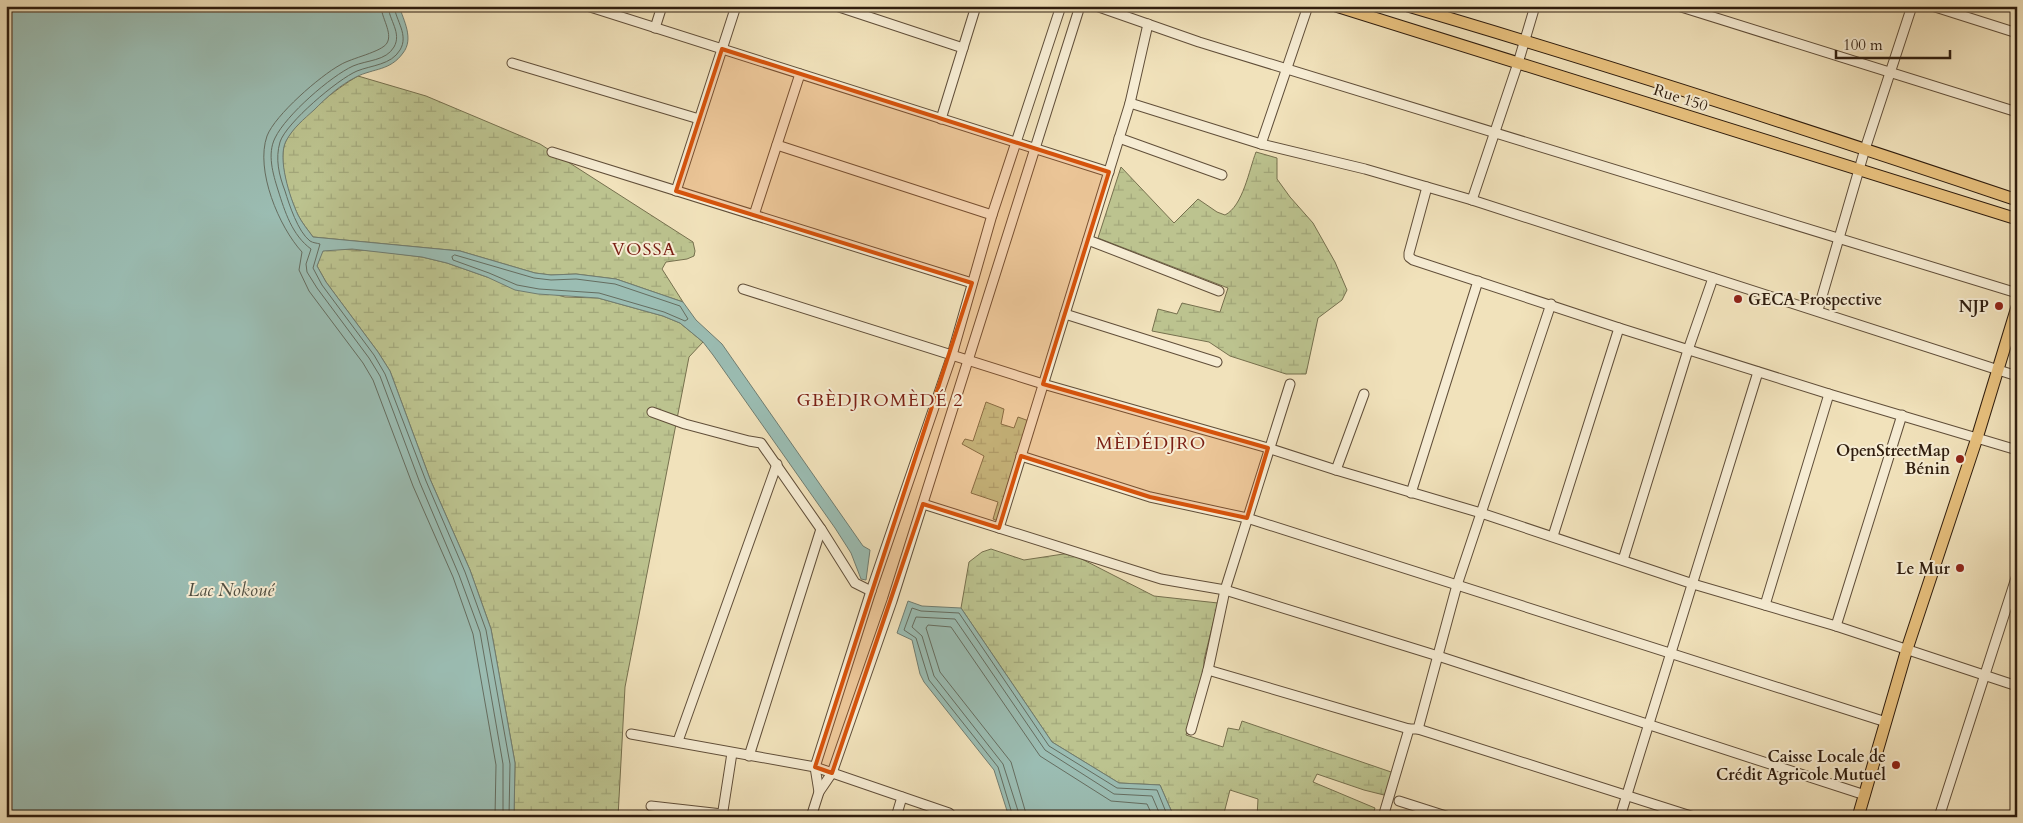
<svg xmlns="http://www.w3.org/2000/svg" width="2023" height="823" viewBox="0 0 2023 823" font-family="Cardo,serif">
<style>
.wetland{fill:url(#wetland-marsh);stroke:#76704e}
.water{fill:#9bbdb3;stroke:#707d71}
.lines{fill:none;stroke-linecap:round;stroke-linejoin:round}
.shore{stroke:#656d60;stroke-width:1}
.minor-casing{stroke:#604e39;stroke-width:11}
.major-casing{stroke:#2f1d0e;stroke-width:13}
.minor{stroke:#f6ecd3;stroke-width:9}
.major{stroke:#e8c17e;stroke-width:11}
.marked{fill:#d6530c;fill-opacity:0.2;stroke:#d6530c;stroke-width:4;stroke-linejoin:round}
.poi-dot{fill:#8f2418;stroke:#f6ecd3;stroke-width:2}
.labels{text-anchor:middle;stroke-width:4;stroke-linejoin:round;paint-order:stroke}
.street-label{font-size:16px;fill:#2f1d0e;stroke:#f6ecd3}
.poi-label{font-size:16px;font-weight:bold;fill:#2f1d0e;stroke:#f6ecd3;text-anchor:end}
.neighbourhood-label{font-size:18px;letter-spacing:1px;fill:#7a1f14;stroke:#f6ecd3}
.water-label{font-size:18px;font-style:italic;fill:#4f4d40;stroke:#f6ecd3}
</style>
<defs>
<pattern id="wetland-marsh" width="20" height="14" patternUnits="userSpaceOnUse" patternTransform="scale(1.25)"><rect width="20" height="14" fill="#bcc38f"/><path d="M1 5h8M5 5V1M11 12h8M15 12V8" fill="none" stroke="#a2a77a"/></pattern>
</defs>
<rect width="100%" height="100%" fill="#f1e2bb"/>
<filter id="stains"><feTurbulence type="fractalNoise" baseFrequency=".004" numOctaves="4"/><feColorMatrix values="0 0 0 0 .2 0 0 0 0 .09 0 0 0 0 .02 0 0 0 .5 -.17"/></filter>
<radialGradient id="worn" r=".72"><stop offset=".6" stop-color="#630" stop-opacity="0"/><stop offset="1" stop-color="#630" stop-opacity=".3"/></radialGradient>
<!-- wetland -->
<g class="wetland">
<path d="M358,76L426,96L540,144L693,242L695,251L694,256L687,259L666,262L662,269L683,302L616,279L576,274L551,275L535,273L460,251L313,237C308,230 302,223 298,215C289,197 278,162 285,143C293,122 338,87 358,76Z"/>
<path d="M1256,152L1277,158V179L1290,197L1313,223L1335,262L1347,290L1342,300L1318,318L1306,374H1286L1230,356L1209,342L1152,331L1158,309L1177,314L1182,303L1220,312L1228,288L1098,238L1121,167L1174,223L1198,199L1217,212L1225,215C1243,206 1249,170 1256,152Z"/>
<polygon points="335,249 377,251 422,257 447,263 487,277 565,297 598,298 663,316 680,323 703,342 689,357 625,687 618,817 514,817 515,763 491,629 470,570 430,479 390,371 378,352 326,282 317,266 322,251"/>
<polygon points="986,402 1004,409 1001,424 1014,428 1018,417 1029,421 998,521 993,519 998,502 971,493 984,456 962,444 965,439 973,441"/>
<polygon points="991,549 1024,560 1070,553 1154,596 1218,603 1204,660 1204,670 1186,735 1223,747 1228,728 1239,730 1242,721 1397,774 1392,797 1364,790 1317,774 1313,782 1375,808 1372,817 1257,817 1258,799 1230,790 1223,817 1174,817 1160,785 1119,783 1052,742 961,608 969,562 982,552"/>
</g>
<!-- water -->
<g class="water">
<path d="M6,6H399C404,21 414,39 403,53C390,71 374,68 356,77C340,85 327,97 314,110C304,119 293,128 286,141C277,158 290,198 298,215C302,223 308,230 313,237L460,251L535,273L551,275L576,274L616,279L683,302L696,320L722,344L863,546L870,550L866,580L861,579L851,553L835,528L713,355L703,342L680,323L663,316L598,298L538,294L515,290L487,277L447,263L422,257L352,249L323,251L317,266L326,282L378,352L390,371L430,479L470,570L491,629L515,763L514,817H6Z"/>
<polygon points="908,601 922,606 961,608 1052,742 1119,783 1160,785 1174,817 1009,817 994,770 924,682 920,674 912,640 897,633"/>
</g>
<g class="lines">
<!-- shore -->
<g class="shore">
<path d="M381,6C381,17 393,33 387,43C382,52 351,58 340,65C320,76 275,115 267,136C255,170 279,227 302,252L299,270L309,291L363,363L373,380L413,486L453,577L473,634L496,765L495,817"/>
<path d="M388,6C389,20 402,33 394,47C386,61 367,60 353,66C331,76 286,115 275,138C267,154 273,174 278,190C285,212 292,235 311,249L306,264L307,272L317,288L369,358L380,376L420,483L459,575L480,632L503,764V817"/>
<path d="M394,6C396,21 409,35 400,50C391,65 372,65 357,71C338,79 286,123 280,142C275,159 279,175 285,191C289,204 298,232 310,241C313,243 317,243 320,244L313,268L322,285L374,355L385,374L426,481L465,572L486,630L510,764L509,817"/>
<polygon points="455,255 534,278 551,280 576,279 615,284 680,306 688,319 685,321 664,312 599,293 539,289 517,285 489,273 453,260 452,257"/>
<polyline points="1013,817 998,767 929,680 916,638 904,630 912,608 921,611 959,613 1049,746 1117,788 1157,790 1168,817"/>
<polyline points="1020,817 1003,764 934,676 922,636 912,627 916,617 955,619 1045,750 1114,794 1152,796 1161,817"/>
<polyline points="1027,817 1011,762 940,672 926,628 928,625 951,627 1040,756 1111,801 1147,804 1153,817"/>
</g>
<defs>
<g id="minor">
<polyline points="587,6 1109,172"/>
<polyline points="836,6 963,48"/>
<polyline points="1096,6 1199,42 2017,293"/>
<polyline points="1678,6 2017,112"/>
<polyline points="1932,6 2017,33"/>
<polyline points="655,28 662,6"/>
<polyline points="512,63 699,119"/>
<polyline points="1130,103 1261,144 1365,169 1472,200 2017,376"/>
<polyline points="941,119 976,6"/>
<polyline points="1119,138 1222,175"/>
<polyline points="1261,144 1308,6"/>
<polyline points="777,145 992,215"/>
<polyline points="552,152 972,283"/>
<polyline points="1427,187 1409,253 1409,257 1413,260 1619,328 1829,394 2017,450"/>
<polyline points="676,191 736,6"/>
<polyline points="1472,200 1518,63 1535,6"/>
<polyline points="754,215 800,74"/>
<polyline points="1088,240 1219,291"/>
<polyline points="743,289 1043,384 1268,448 1336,470 1481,513 1693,584 1836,626 2017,686"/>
<polyline points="1818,310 1865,149 1912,6"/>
<polyline points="1065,314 1217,362"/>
<polyline points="652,412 685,424 749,441 761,443 821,529 855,583 871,591"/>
<polyline points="1021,456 1150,497 1247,518 1886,722"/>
<polyline points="1336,470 1364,394"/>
<polyline points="1411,493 1478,281"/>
<polyline points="923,504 1161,579 1225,590 1438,656 1865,795"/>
<polyline points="999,528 1130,103 1148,24"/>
<polyline points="1553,536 1619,328"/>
<polyline points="1623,560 1688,350 1713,278"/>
<polyline points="1765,605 1829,394"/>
<polyline points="1836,626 1902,415"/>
<polyline points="1208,670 1409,729"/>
<polyline points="1418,729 1694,817"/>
<polyline points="1191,730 1208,670 1225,590 1290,384"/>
<polyline points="631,734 815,767 949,813 953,817"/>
<polyline points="678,741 777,464"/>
<polyline points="749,756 821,529"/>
<polyline points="819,792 815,767 871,591 952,355 992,215 1061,6"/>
<polyline points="1399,801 1449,817"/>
<polyline points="651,806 722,814"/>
<polyline points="722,817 732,753"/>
<polyline points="811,817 819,792 832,773 892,601 1080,6"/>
<polyline points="896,817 902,797"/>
<polyline points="1383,817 1409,729 1418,729 1457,585 1551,304"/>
<polyline points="1620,817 1758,372"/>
<polyline points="1939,817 2017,575"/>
</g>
<g id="major">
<polyline points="1336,6 2017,219"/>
<path d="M1408,6C1612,66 1815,132 2017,200"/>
<polyline points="1858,817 1907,649 1977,438 2017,307"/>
</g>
</defs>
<!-- minor casing -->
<use href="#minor" class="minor-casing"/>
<!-- major casing -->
<use href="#major" class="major-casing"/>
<!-- minor -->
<use href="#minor" class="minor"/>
<!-- major -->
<use href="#major" class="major"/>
</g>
<!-- marked area -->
<path class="marked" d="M722,49L1109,172L1043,384L1268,448L1247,518L1150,497L1021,456L999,528L923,504L832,773L815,767L972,283L676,191Z"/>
<!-- markers -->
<g class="poi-dot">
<circle cx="1738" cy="299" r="5"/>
<circle cx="1999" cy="306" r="5"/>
<circle cx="1960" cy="459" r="5"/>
<circle cx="1960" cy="568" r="5"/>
<circle cx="1896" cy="765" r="5"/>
</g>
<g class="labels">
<!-- street labels -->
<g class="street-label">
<text transform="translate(1681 97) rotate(18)" y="6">Rue 150</text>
</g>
<!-- poi labels -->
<g class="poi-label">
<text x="1748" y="305" text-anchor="start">GECA Prospective</text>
<text x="1989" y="312">NJP</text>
<text x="1950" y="456">OpenStreetMap<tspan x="1950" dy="18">Bénin</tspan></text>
<text x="1950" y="574">Le Mur</text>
<text x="1886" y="762">Caisse Locale de<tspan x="1886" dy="18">Crédit Agricole Mutuel</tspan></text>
</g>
<!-- neighbourhood labels -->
<g class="neighbourhood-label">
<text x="644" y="255">VOSSA</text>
<text x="880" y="406">GBÈDJROMÈDÉ 2</text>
<text x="1151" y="449">MÈDÉDJRO</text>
</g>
<!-- water labels -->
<g class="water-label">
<text x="231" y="596">Lac Nokoué</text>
</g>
</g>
<!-- margin -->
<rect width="2023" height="823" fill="none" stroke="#f1e2bb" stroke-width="25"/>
<rect x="8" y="8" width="2008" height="808" fill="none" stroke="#2f1d0e" stroke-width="2.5"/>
<rect x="12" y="12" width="1998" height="798" fill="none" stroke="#2f1d0e"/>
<!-- scale -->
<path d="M1836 50v8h114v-8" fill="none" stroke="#2f1d0e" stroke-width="2.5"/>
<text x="1843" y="50" font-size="15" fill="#2f1d0e" stroke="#f6ecd3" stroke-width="4" paint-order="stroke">100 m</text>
<rect width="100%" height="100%" filter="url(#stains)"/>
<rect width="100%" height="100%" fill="url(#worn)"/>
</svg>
